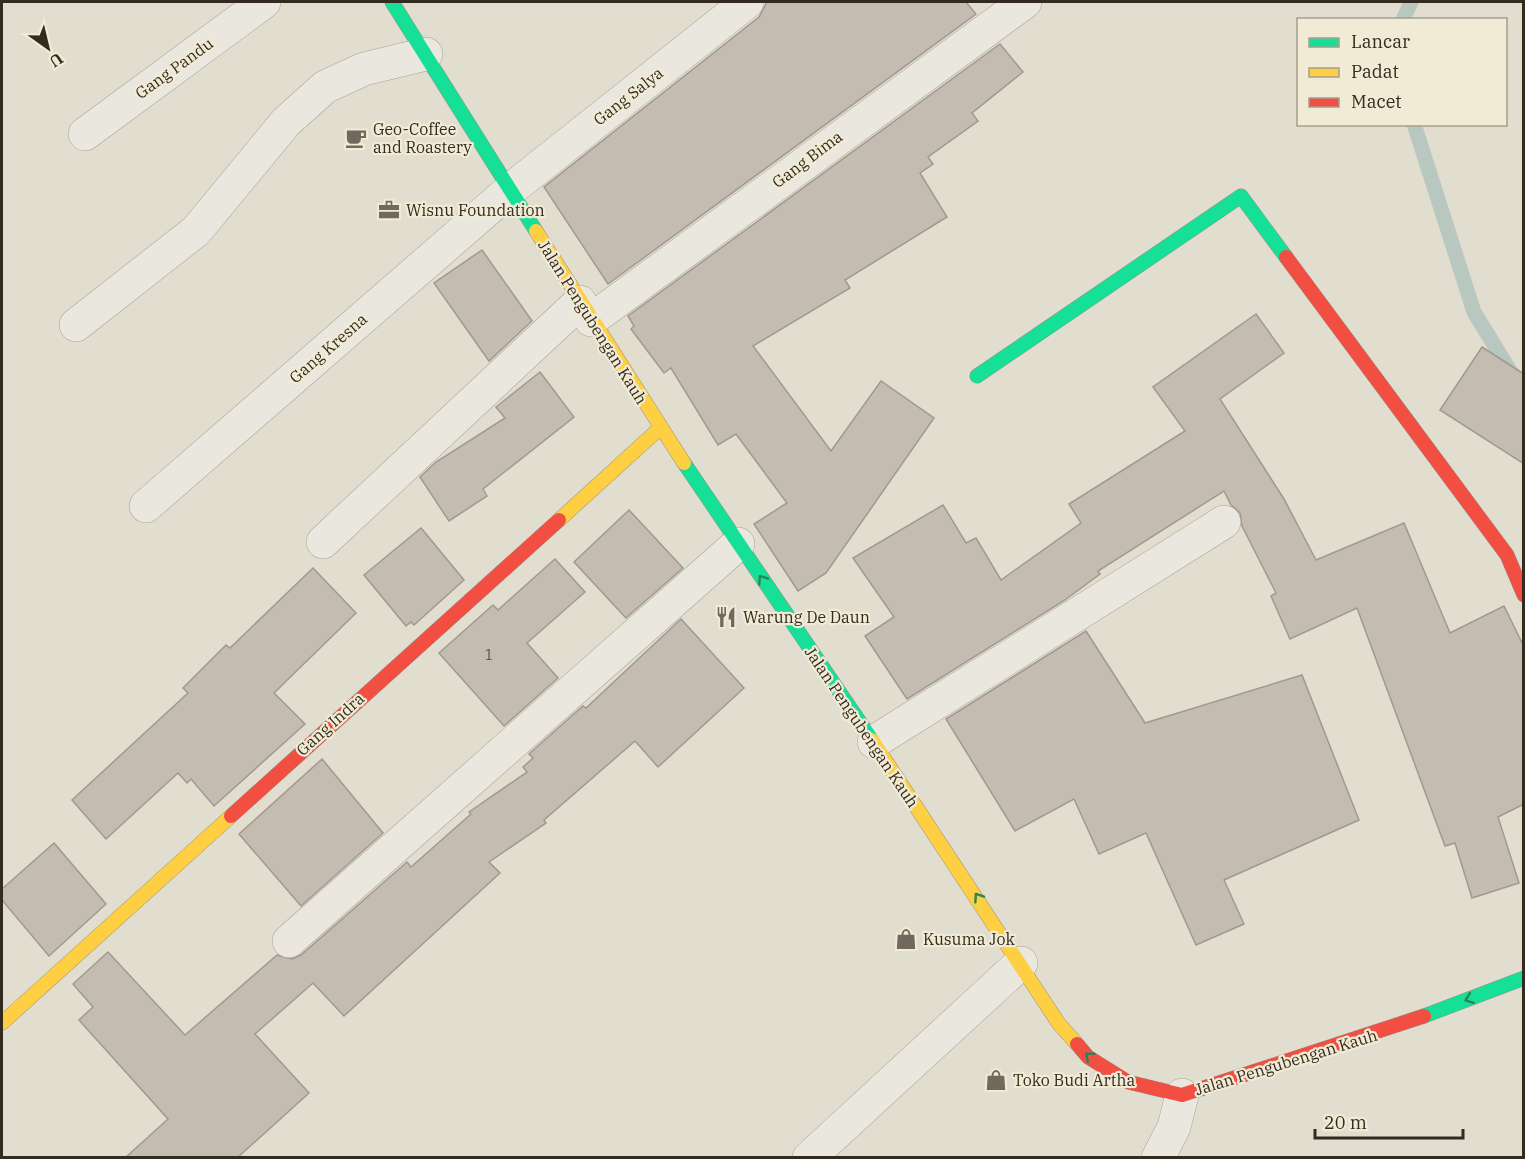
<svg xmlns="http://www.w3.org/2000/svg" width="1525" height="1159" viewBox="0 0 1525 1159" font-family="'IBM Plex Serif',serif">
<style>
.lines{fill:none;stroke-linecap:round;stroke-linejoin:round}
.stream{stroke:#b8c7bf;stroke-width:15}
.building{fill:#c4bcb0;stroke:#a1998e;stroke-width:1.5}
.street-casing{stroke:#a7a297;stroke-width:34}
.fast-casing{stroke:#969288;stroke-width:15}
.slow-casing{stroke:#969288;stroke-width:15}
.jam-casing{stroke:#969288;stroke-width:15}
.street{stroke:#eae7df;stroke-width:33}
.fast{stroke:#16e098;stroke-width:14}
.slow{stroke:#ffcf43;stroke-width:14}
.jam{stroke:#f24e42;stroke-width:14}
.oneway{stroke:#25865c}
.labels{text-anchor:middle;stroke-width:4.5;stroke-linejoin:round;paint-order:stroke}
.number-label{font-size:14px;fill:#584f44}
.street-label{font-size:16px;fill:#342b20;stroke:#f1ebd5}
.poi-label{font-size:16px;fill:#342b20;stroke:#f1ebd5;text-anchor:start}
</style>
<rect width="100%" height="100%" fill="#e1ddcf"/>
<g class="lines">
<!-- stream -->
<g class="stream">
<polyline points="1403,20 1411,2"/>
<polyline points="1414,124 1474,312 1515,379"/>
</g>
</g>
<!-- building -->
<g class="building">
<polygon points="767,2 966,2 976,14 608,284 544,187 759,17"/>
<polygon points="1000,44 1023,72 972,113 978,121 928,157 933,164 920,173 947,217 845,280 850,288 753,346 831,451 881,381 934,418 826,573 798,591 754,524 787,503 736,434 718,445 671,368 664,373 631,329 634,326 628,316"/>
<polygon points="482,250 532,321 489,361 434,283"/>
<polygon points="1256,314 1284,353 1220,399 1284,499 1316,560 1404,523 1450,633 1504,606 1524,647 1524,804 1498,817 1519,883 1472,898 1455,843 1445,846 1357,608 1290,639 1271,596 1276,593 1242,526 1240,513 1231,505 1224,491 1098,571 1100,574 1065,600 907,699 865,636 894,617 853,558 943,505 966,543 976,538 1001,580 1081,523 1069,504 1185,431 1153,387"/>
<polygon points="1482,347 1524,374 1524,464 1440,410"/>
<polygon points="540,372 574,417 483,489 487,496 449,521 420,477 436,462 505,418 496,407"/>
<polygon points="629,510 683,568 626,618 574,562"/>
<polygon points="421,528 464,580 414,625 411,622 406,626 364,575"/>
<polygon points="555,559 585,592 527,643 558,678 504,726 439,653 493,605 498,610"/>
<polygon points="313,568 356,613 274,693 305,724 214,806 191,779 187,783 178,773 106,839 72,800 188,693 183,688 226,645 230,648"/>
<polygon points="681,619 744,688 658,767 635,741 544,820 546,823 489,862 500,873 344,1016 313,983 255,1034 309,1093 237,1158 125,1158 168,1119 79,1020 93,1007 73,984 108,952 185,1035 277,955 292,959 301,955 407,862 411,867 471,814 469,812 527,772 523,767 533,758 529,754 583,706 586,708"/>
<polygon points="1086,631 1145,723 1302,675 1359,820 1224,880 1244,924 1196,945 1146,833 1099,854 1074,799 1015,831 946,719"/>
<polygon points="322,759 383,833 301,906 239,834"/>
<polygon points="54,843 106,904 49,956 2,900 2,889"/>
</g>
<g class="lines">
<defs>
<g id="street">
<polyline points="85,134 264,2"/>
<polyline points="591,320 1025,2"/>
<polyline points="76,325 196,231 286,122 325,87 364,69 426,54"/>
<polyline points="146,506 510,190 747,2"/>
<polyline points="323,542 580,302"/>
<polyline points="874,742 1224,522"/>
<polyline points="289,941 738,544"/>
<polyline points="809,1158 1021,963"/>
<polyline points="1158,1158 1174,1127 1182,1095"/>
</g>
<g id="fast">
<polyline points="392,2 536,231"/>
<polyline points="977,376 1241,196 1286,257"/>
<polyline points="684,463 872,740"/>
<polyline points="1424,1016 1524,978"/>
</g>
<g id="slow">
<polyline points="536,231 684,463"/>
<polyline points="559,520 660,428"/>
<polyline points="872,740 1059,1024 1077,1044"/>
<polyline points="2,1023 231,816"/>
</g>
<g id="jam">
<polyline points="1286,257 1507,555 1524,595"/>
<polyline points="231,816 559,520"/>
<polyline points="1077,1044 1088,1057 1128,1082 1182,1095 1424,1016"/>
</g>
</defs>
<!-- street casing -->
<use href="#street" class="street-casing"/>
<!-- fast casing -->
<use href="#fast" class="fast-casing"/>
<!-- slow casing -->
<use href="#slow" class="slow-casing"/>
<!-- jam casing -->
<use href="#jam" class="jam-casing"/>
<!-- street -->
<use href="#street" class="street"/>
<!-- fast -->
<use href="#fast" class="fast"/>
<!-- slow -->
<use href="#slow" class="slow"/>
<!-- jam -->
<use href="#jam" class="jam"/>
</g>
<!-- one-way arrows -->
<defs><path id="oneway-chevron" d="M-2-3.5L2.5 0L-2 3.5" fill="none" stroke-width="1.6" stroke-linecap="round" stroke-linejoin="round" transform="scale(1.5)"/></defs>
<g class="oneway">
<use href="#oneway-chevron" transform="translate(762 579) rotate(-124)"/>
<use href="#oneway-chevron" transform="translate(978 897) rotate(-124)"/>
<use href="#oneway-chevron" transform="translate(1469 999) rotate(159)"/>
<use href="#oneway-chevron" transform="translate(1089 1056) rotate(-140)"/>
</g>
<!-- icons -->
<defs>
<symbol id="cafe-bare" viewBox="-9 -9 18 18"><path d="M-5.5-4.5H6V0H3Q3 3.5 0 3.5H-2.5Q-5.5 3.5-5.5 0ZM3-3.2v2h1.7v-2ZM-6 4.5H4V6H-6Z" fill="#71695d" stroke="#f1ebd5" stroke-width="2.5" paint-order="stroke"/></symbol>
<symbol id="office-bare" viewBox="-9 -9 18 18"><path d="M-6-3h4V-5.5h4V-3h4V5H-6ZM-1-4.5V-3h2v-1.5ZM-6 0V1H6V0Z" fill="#71695d" stroke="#f1ebd5" stroke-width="2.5" paint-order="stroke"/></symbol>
<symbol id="restaurant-bare" viewBox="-9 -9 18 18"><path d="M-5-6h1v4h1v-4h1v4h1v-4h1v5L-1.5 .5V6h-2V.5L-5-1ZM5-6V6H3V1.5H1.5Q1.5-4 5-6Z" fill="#71695d" stroke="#f1ebd5" stroke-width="2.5" paint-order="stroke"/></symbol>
<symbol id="shop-bare" viewBox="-9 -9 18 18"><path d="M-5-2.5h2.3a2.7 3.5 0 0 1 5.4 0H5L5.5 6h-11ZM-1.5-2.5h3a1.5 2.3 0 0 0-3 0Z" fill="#71695d" stroke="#f1ebd5" stroke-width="2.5" paint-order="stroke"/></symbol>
</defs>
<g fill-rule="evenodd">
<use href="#cafe-bare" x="341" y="123" width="30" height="30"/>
<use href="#office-bare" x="374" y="195" width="30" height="30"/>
<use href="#restaurant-bare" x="711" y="602" width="30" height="30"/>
<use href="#shop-bare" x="891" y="924" width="30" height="30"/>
<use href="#shop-bare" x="981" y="1065" width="30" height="30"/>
</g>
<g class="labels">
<!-- number labels -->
<g class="number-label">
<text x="489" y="660">1</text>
</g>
<!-- street labels -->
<g class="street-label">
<text transform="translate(174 68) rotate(-36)" y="6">Gang Pandu</text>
<text transform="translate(628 96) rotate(-38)" y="6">Gang Salya</text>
<text transform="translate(807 159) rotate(-37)" y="6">Gang Bima</text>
<text transform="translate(593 322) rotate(58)" y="6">Jalan Pengubengan Kauh</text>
<text transform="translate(328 348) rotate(-41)" y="6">Gang Kresna</text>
<text transform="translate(330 724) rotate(-42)" y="6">Gang Indra</text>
<text transform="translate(862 727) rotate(56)" y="6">Jalan Pengubengan Kauh</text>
<text transform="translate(1286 1062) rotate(-17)" y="6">Jalan Pengubengan Kauh</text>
</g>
<!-- poi labels -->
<g class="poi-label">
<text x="373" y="135">Geo-Coffee<tspan x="373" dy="18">and Roastery</tspan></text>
<text x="406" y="216">Wisnu Foundation</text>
<text x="743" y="623">Warung De Daun</text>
<text x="923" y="945">Kusuma Jok</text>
<text x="1013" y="1086">Toko Budi Artha</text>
</g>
</g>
<!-- border -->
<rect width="1525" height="1159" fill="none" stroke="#342b20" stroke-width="6"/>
<!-- legend -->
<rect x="1297" y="18" width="210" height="108" fill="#f1ebd5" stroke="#a59e8d" stroke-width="1.5"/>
<rect x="1309" y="38" width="30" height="9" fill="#16e098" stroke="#a59e8d" stroke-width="1.5"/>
<text x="1351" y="48" font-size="18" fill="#342b20">Lancar</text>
<rect x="1309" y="68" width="30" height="9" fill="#ffcf43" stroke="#a59e8d" stroke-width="1.5"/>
<text x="1351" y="78" font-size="18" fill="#342b20">Padat</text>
<rect x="1309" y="98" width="30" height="9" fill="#f24e42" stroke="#a59e8d" stroke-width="1.5"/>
<text x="1351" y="108" font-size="18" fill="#342b20">Macet</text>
<!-- north arrow -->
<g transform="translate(48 48) rotate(146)" stroke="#f1ebd5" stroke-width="4.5" paint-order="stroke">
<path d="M0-4.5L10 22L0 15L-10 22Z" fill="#342b20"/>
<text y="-9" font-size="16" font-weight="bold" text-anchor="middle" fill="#342b20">U</text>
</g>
<!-- scale -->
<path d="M1315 1129v9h148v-9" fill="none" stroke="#342b20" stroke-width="3"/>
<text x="1324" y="1129" font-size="18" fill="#342b20" stroke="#f1ebd5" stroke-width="4.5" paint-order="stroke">20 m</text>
</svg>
